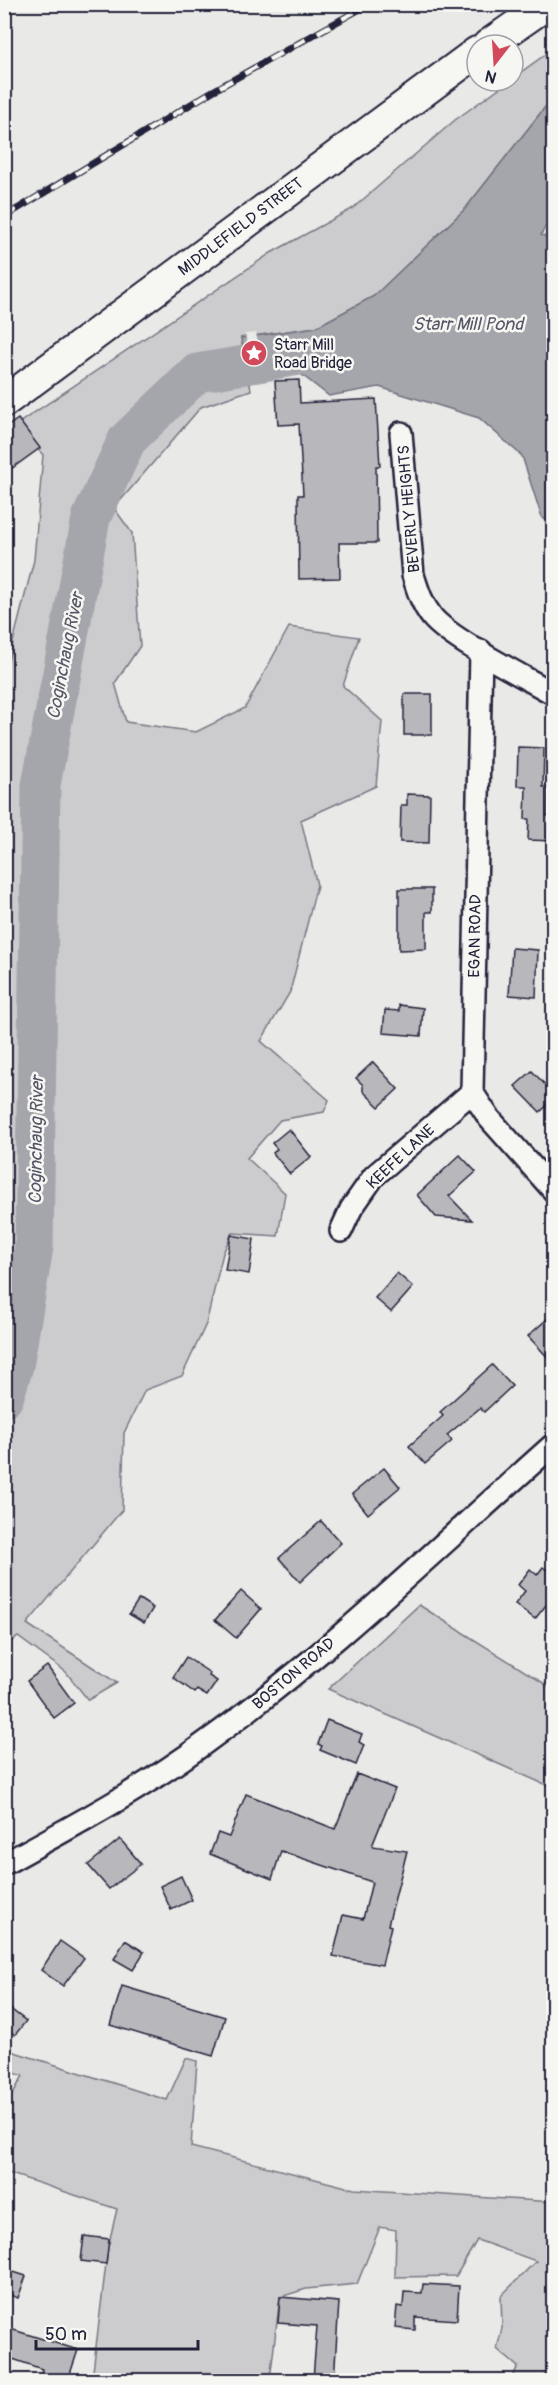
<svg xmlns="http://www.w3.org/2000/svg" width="558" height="2385" viewBox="0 0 558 2385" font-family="Pangolin,sans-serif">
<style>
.green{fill:#ccccce;stroke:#777784;stroke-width:1.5}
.water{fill:#a5a5ac;stroke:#71717f;stroke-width:1.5}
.pier{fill:#e9e9e7}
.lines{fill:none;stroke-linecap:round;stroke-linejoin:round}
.river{stroke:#a5a5ac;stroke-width:39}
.building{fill:#b8b8bc;stroke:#22223b;stroke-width:1.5}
.minor-casing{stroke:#22223b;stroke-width:26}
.secondary-casing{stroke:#22223b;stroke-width:34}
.minor{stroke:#f6f6f2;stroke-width:21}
.secondary{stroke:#f6f6f2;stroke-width:30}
.rail-casing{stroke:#22223b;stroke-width:7}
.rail{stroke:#f6f6f2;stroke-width:4.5;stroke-dasharray:14;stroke-linecap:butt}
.labels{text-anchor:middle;stroke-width:5;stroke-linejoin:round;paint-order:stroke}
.street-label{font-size:16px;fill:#22223b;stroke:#f6f6f2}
.poi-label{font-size:16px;fill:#22223b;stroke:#f6f6f2;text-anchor:start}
.water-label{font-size:18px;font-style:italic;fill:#565668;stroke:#f6f6f2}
</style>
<rect width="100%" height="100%" fill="#e9e9e7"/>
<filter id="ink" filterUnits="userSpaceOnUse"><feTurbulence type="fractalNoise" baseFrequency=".0167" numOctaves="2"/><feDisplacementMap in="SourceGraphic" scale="12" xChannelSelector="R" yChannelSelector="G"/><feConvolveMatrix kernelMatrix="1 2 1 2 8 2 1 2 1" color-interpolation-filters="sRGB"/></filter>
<g filter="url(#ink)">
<!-- green -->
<g class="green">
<polygon points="553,49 553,97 465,209 374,296 316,327 241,338 251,390 201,407 114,508 132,533 140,646 115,683 126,722 196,732 245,708 289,627 359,637 343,686 382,721 376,786 301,820 317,885 290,992 261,1041 329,1100 324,1112 280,1120 247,1158 285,1193 278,1236 232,1233 223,1253 206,1324 182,1376 145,1390 124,1433 122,1510 27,1624 117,1683 88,1700 66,1672 18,1637 5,1646 4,677 34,560 43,455 16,425 271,253 352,209 455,120 509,81 513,81 513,78"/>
<polygon points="419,1605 553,1689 553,1788 328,1689"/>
<polygon points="5,2049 167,2100 186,2058 197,2061 191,2147 354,2189 553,2202 553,2366 540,2380 510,2380 518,2367 497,2349 502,2328 501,2296 536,2261 477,2240 456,2276 395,2277 396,2230 380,2227 357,2284 306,2289 280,2297 270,2380 252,2377 251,2380 92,2380 108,2247 117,2209 5,2172 5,2107 23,2076 5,2070"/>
</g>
<!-- water -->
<polygon class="water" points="553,97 553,213 541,235 554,239 553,523 542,518 522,456 479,418 379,387 329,396 298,372 249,377 241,338 316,327 374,296 465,209"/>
<!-- pier -->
<polygon class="pier" points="256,333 265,377 254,379 245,334"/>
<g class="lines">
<!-- river -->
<polyline class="river" points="4,1398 14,1366 34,1247 41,785 91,518 127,440 197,373 299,356"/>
</g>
<!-- building -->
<g class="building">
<polygon points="299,380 300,403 376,399 380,466 376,466 377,543 339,543 340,578 299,579 298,495 303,495 299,424 278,425 275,381"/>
<polygon points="18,419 40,448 4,474 4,429"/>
<rect x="404" y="694" width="28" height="41"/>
<polygon points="518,747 544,748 543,787 548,787 547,816 554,816 554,841 528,840 529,819 525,819 526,786 517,786"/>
<polygon points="407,794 430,795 429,843 400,842 401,805 407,805"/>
<polygon points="399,889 432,889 432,912 426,912 426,949 399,950"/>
<polygon points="512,948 538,950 536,997 509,995"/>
<polygon points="399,1005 423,1008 421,1036 383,1033 385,1010 399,1011"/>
<polygon points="373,1062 398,1089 379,1107 363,1091 363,1085 356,1078"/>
<polygon points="532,1071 554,1094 554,1099 540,1112 515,1086"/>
<polygon points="289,1129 311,1157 290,1174 273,1153 277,1149 272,1143"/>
<polygon points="460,1155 476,1172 449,1196 472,1220 436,1217 417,1195"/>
<polygon points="231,1235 254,1239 249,1274 225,1270"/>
<polygon points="397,1273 413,1287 391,1312 375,1298"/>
<polygon points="554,1313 554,1364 528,1336"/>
<polygon points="492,1365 512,1386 484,1412 480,1408 447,1435 452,1441 425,1464 409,1446 443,1416 440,1412"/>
<polygon points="384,1468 400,1487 368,1514 352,1494"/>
<polygon points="321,1521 341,1543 300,1582 279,1558"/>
<polygon points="543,1567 554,1575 554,1595 535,1619 515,1604 525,1591 518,1585 530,1569 537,1575"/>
<polygon points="241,1591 261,1609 236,1638 215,1620"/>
<polygon points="139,1599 153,1608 144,1623 129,1614"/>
<polygon points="186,1657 210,1673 209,1676 217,1681 207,1696 197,1690 195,1693 173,1677"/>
<polygon points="47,1666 74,1703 54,1718 27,1681"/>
<polygon points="327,1720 362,1734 359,1742 364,1745 356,1765 320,1750 322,1746 318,1744"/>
<polygon points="357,1774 395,1789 372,1846 407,1851 388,1925 391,1926 382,1965 333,1956 343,1915 363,1919 372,1882 281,1851 272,1879 210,1854 218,1833 229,1837 246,1794 335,1829"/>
<polygon points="120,1839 141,1864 109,1889 88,1865"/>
<polygon points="181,1876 192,1900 171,1910 160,1886"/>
<polygon points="125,1940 144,1952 133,1970 114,1959"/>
<polygon points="60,1941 84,1958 63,1986 41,1970"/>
<polygon points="122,1986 225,2017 213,2056 110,2025"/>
<polygon points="4,2004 26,2021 15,2035 4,2027"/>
<polygon points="84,2236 109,2239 106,2264 81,2261"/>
<polygon points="4,2269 26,2276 18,2298 4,2293"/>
<polygon points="423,2284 459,2286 457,2320 415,2317 415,2330 395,2328 397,2306 403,2307 404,2292 422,2293"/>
<polygon points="280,2297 339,2302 334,2380 313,2380 317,2326 278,2323"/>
<polygon points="4,2327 78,2350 68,2380 41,2375 42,2369 4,2356"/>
</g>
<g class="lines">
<defs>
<g id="minor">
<path d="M401,433L413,575C418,591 422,604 432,617C451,640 525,677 554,694"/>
<polyline points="481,651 472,1092 489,1118 554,1191"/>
<polyline points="341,1231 351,1209 374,1176 472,1092"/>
<path d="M4,1864C73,1826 143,1789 206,1742C330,1653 440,1545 554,1444"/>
</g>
<g id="secondary">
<polyline points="488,45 547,4"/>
<polyline points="4,402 477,52"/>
</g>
</defs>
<!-- minor casing -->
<use href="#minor" class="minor-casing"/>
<!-- secondary casing -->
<use href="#secondary" class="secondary-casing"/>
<!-- minor -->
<use href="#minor" class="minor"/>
<!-- secondary -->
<use href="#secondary" class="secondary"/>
<defs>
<polyline id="rail" points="4,217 211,92 369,4"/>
</defs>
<!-- rail casing -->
<use href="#rail" class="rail-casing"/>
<!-- rail -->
<use href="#rail" class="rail"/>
</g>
</g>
<!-- icons -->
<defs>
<symbol id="sight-disc" viewBox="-11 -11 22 22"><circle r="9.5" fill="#d1495b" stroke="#f6f6f2"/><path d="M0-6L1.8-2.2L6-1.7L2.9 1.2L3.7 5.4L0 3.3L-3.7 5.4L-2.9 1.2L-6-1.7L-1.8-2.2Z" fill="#fff"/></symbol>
</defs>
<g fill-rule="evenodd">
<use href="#sight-disc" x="239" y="338" width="30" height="30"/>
</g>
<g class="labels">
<!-- street labels -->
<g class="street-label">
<text transform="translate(240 226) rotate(-37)" y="6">MIDDLEFIELD STREET</text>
<text transform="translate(408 509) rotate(-95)" y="6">BEVERLY HEIGHTS</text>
<text transform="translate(474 936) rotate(-89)" y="6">EGAN ROAD</text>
<text transform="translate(400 1156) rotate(-43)" y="6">KEEFE LANE</text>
<text transform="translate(293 1673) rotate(-40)" y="6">BOSTON ROAD</text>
</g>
<!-- poi labels -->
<g class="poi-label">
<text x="274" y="350">Starr Mill<tspan x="274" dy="18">Road Bridge</tspan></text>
</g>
<!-- water labels -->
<g class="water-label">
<text x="468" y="330">Starr Mill Pond</text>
<text transform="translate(65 656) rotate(-79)" y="6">Coginchaug River</text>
<text transform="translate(36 1140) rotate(-89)" y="6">Coginchaug River</text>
</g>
</g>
<!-- margin -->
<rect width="558" height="2385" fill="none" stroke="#f6f6f2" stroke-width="24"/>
<rect x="12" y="12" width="534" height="2361" fill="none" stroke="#22223b" stroke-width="2" filter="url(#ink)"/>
<!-- north arrow -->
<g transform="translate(495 63) rotate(197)"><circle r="28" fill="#f6f6f2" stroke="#a1a1a9" stroke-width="1.5"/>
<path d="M0-4.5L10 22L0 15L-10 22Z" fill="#d1495b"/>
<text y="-9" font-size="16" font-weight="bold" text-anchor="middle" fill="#22223b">N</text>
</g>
<!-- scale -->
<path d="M36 2340v9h162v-9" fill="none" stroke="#22223b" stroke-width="3"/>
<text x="45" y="2340" font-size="18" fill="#22223b" stroke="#f6f6f2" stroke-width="4.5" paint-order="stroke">50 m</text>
</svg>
